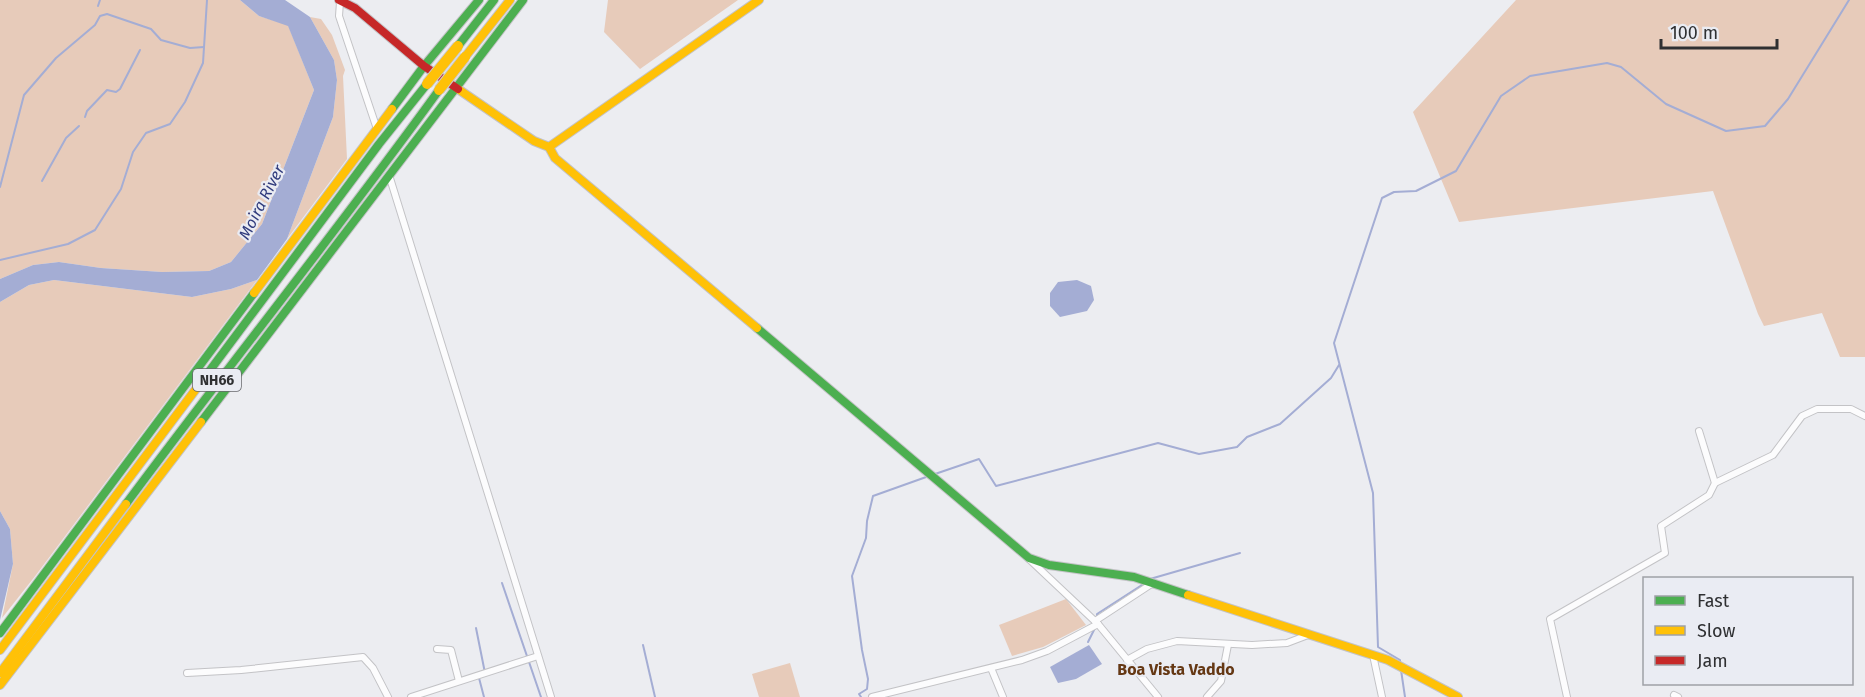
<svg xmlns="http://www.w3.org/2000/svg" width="1865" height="697" viewBox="0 0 1865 697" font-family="'Fira Sans',sans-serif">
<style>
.green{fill:#e7cbba}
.water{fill:#a4add4}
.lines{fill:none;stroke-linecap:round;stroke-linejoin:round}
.stream{stroke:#a4add4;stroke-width:2}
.street-casing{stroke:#c3c3c6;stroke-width:8}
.fast-casing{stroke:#c3c3c6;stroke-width:10}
.slow-casing{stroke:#c3c3c6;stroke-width:10}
.jam-casing{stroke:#c3c3c6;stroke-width:10}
.street{stroke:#fcfcfd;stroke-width:6}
.fast{stroke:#4caf50;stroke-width:8}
.slow{stroke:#ffc107;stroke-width:8}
.jam{stroke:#c62828;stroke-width:8}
.slow-bridge-casing{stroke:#cacbcd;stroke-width:12;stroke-linecap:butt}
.slow-bridge{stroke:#ffc107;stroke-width:10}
.labels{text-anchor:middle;stroke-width:4.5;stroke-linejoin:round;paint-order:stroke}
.shield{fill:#eaecf3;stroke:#67686c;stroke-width:1.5}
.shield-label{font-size:14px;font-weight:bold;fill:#2f3032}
.water-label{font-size:16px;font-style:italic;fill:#313c7d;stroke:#eaecf3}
.neighbourhood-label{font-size:16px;font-weight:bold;fill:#653814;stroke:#eaecf3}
</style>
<rect width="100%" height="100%" fill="#ecedf1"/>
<!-- green -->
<g class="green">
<polygon points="0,0 240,0 259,16 288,25 314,90 262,224 231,262 209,271 162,272 101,268 59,262 33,265 0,279"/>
<polygon points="608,0 738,0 640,69 604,32"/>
<polygon points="1516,0 1865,0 1865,357 1840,357 1822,313 1764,326 1758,314 1713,191 1459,222 1413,112"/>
<polygon points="310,17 321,19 332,35 345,70 343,76 347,159 287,239 333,117 337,80 334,60"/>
<polygon points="54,280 192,297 231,289 257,280 36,575 2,618 13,564 10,529 0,511 0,302 29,285"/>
<polygon points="1066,599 1086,625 1043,647 1012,656 999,625"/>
<polygon points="790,663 800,697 759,697 752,674"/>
</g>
<!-- water -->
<g class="water">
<polygon points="240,0 285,0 310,17 334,60 337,80 333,117 287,239 257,280 231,289 192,297 54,280 29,285 0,302 0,279 33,265 59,262 101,268 162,272 209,271 231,262 262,224 314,90 288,26 259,16"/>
<polygon points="1077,280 1091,286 1094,300 1087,311 1060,317 1050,306 1050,293 1058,282"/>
<polygon points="0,511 10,529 13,564 0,620"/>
<polygon points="1089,645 1102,664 1076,679 1058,683 1050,667"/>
</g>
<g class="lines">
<!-- stream -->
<g class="stream">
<polyline points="98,6 100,0"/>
<polyline points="85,117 87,111 107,90 116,92 120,89 140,50"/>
<polyline points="42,181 66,138 79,126"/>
<polyline points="0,187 24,95 56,58 95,25 100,16 107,14 151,29 161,40 190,48 204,47"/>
<polyline points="0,260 68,244 95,230 121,189 133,152 146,133 170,124 185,102 203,63 207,0"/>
<polyline points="935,474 979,459 996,486 1158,443 1199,454 1237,447 1247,437 1280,424 1331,378 1339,365"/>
<polyline points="1150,579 1240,553"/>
<polyline points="502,583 541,697"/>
<polyline points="1097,617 1097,614 1145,583"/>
<polyline points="476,628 485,673"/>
<polyline points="1088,642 1095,628"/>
<polyline points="643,645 655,697"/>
<polyline points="1400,664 1400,660 1378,647 1373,493 1334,343 1382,198 1394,192 1416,191 1456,171 1501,96 1530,76 1607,63 1621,67 1666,104 1726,131 1765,126 1788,99 1849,0"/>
<polyline points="1401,670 1405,697"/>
<polyline points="480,677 479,678 484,697"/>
<polyline points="861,697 859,694 867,689 868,679 862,650 852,576 866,538 867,521 873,496 929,476"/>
</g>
<defs>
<g id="street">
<polyline points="340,2 339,16 377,129"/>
<polyline points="389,175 551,697"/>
<polyline points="1699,431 1715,483"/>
<polyline points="1029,559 1098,624 1158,697"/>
<polyline points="1095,621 1153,583"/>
<polyline points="437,649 451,650 459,681"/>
<polyline points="1373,655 1382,697"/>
<polyline points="1127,660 1147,649 1177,641 1252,645 1287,643 1308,635"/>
<polyline points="991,668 1003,697"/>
<polyline points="187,673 241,670 363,657 373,668 388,697"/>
<polyline points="1674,695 1678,697"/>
<polyline points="411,697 538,656"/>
<polyline points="872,697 1022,660 1047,651 1098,624"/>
<polyline points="1207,697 1221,681 1228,645"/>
<polyline points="1567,697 1550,619 1665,553 1661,526 1709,495 1715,483 1773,455 1802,416 1817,409 1851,409 1865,416"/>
</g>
<g id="fast">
<polyline points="458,46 494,0"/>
<polyline points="392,109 424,66 479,0"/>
<polyline points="757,328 1029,558 1049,565 1134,577 1188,595"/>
<polyline points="199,385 379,144 427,84"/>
<polyline points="201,422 523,0"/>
<path d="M126,504C229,365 338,230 439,90"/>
<polyline points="0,633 254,293"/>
</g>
<g id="slow">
<polyline points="465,57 510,0"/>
<polyline points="458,89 534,141 549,147 759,0"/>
<polyline points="549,147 555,158 757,328"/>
<polyline points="254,293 392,109"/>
<polyline points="1188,595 1388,660 1458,697"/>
<polyline points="0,650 199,385"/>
<polyline points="0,673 126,504"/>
<polyline points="0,685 201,422"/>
</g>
<polyline id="jam" points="339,0 355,8 424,66 458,89"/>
</defs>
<!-- street casing -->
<use href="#street" class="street-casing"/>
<!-- fast casing -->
<use href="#fast" class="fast-casing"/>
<!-- slow casing -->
<use href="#slow" class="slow-casing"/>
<!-- jam casing -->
<use href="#jam" class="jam-casing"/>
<!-- street -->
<use href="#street" class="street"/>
<!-- fast -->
<use href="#fast" class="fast"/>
<!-- slow -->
<use href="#slow" class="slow"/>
<!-- jam -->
<use href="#jam" class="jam"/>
<defs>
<g id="slow-bridge">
<polyline points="427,84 458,46"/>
<polyline points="439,90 465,57"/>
</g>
</defs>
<!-- slow-bridge casing -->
<use href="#slow-bridge" class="slow-bridge-casing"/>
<!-- slow-bridge -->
<use href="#slow-bridge" class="slow-bridge"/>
</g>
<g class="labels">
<!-- shield labels -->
<rect class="shield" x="193" y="369" width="48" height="22" rx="4.5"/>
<g class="shield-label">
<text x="217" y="385">NH66</text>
</g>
<!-- water labels -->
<g class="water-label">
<text transform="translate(261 202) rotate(-63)" y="6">Moira River</text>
</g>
<!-- neighbourhood labels -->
<g class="neighbourhood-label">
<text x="1176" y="675">Boa Vista Vaddo</text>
</g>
</g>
<!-- legend -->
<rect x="1643" y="577" width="210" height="108" fill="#eaecf3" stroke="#9fa1a6" stroke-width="1.5"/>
<rect x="1655" y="596" width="30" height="9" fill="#4caf50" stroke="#9fa1a6" stroke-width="1.5"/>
<text x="1697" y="607" font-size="18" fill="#2f3032">Fast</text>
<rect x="1655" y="626" width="30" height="9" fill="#ffc107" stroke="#9fa1a6" stroke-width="1.5"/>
<text x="1697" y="637" font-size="18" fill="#2f3032">Slow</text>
<rect x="1655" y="656" width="30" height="9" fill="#c62828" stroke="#9fa1a6" stroke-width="1.5"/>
<text x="1697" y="667" font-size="18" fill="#2f3032">Jam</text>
<!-- scale -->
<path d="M1661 39v9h116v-9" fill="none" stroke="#2f3032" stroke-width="3"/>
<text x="1670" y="39" font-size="18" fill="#2f3032" stroke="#eaecf3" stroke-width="4.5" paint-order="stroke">100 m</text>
</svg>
